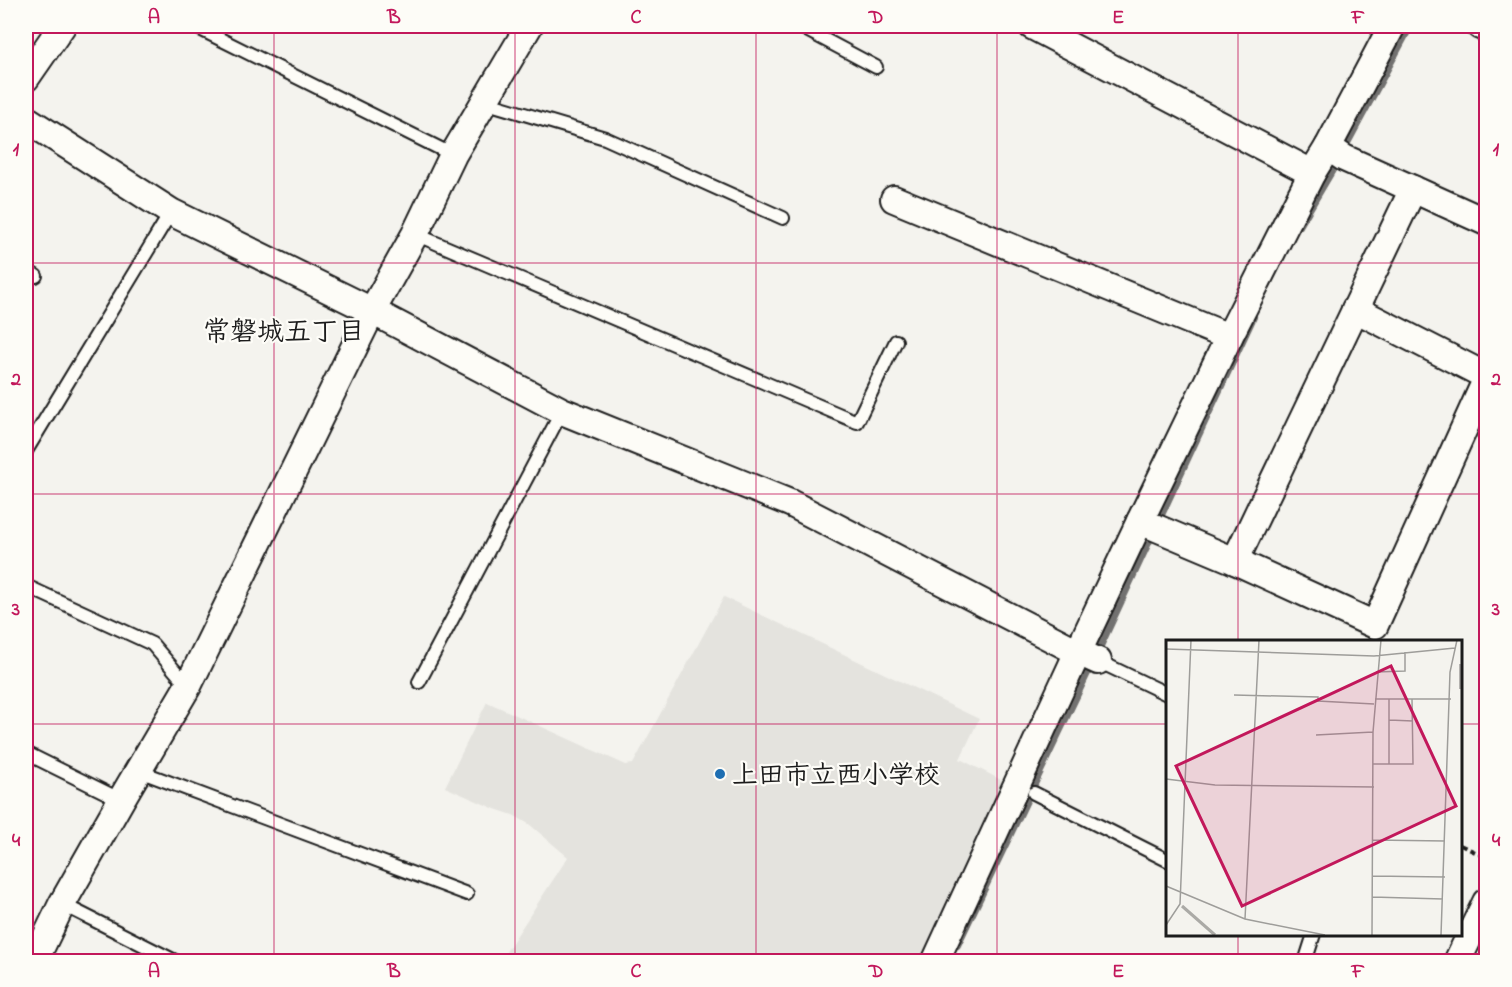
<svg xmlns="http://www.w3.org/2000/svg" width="1512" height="987" viewBox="0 0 1512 987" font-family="'Indie Flower','Klee One',sans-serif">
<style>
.built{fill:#e4e3de}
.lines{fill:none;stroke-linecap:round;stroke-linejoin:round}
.stream{stroke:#72716f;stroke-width:8}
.service-casing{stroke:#1c1c1c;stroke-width:16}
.minor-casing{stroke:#1c1c1c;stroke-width:30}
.path{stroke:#1c1c1c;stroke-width:4;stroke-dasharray:6 4.5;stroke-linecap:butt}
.service{stroke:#fdfcf7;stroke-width:12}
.minor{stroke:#fdfcf7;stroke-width:26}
.grid{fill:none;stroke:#c2185b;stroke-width:1.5;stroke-opacity:0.55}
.poi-dot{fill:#1f6fb2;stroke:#fdfcf7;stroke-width:2}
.labels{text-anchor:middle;stroke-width:4.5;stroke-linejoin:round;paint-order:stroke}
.poi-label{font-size:26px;font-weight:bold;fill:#1c1c1c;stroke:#fdfcf7;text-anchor:start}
.neighbourhood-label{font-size:27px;font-weight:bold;fill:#1c1c1c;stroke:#fdfcf7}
.inset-river{fill:none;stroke:#abaaa6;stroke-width:3}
.inset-road{fill:none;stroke:#9e9d9a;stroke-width:1.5}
.view{fill:#c2185b;fill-opacity:0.15;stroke:#c2185b;stroke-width:3}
.inset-edge{fill:none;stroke:#1c1c1c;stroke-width:3}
.neatline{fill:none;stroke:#c2185b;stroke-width:2}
.grid-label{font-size:20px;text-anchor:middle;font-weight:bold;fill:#c2185b}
</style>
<rect width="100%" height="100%" fill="#f4f3ee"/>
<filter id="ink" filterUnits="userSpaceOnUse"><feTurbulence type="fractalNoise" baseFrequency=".0167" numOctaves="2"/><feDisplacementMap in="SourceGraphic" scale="12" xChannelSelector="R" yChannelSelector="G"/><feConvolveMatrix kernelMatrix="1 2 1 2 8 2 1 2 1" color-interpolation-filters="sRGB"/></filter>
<g filter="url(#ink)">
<!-- built -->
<polygon class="built" points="724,597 979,719 960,759 1007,783 923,962 500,961 568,857 529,824 513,815 495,809 445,787 487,702 626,765 633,764"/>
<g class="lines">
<!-- stream -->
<g class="stream">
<polyline points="1299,226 1335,165 1410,26"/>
<polyline points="957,945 1100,646 1253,317"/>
</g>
<defs>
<g id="service">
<polyline points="194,26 453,155"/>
<polyline points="799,26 876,67"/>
<polyline points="484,102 605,138 783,218"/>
<polyline points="415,234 857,422 896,341"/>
<polyline points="26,270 36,276"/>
<polyline points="26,451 171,212"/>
<polyline points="26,586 152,644 188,686"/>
<polyline points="1098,661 1167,694"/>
<polyline points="419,682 562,411"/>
<polyline points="26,753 121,800"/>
<polyline points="139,771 467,894"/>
<polyline points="1034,793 1167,860"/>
<polyline points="62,904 177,962"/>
<polyline points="1305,962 1314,934"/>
</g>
<g id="minor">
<polyline points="1032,26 1312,173"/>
<polyline points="1480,26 1486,28"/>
<polyline points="26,78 62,26"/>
<polyline points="26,119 171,212 372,311 562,411 790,503 1078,652 1098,661"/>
<polyline points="1328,147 1344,158 1486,222"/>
<polyline points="894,199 1229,337"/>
<polyline points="1355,309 1486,376"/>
<polyline points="1140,521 1235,561 1375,625 1486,380"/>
<polyline points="1235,561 1413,189"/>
<polyline points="34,962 62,904 121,800 188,686 372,311 415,234 453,155 529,26"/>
<polyline points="935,962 1078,652 1140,521 1229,337 1312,173 1328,147 1392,26"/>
<polyline points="1457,962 1486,902"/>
</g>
</defs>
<!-- service casing -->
<use href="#service" class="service-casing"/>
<!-- minor casing -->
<use href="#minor" class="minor-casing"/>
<!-- path -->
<polyline class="path" points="1460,845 1486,857"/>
<!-- service -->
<use href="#service" class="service"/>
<!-- minor -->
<use href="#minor" class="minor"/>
</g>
</g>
<!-- grid -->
<path class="grid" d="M274,26V962M515,26V962M756,26V962M997,26V962M1238,26V642M26,263H1486M26,494H1486M26,724H1167M1460,724H1486M1238,934V962"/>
<!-- markers -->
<circle class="poi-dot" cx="720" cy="774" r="6"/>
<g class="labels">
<!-- poi labels -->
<g class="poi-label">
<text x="732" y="783">上田市立西小学校</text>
</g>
<!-- neighbourhood labels -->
<g class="neighbourhood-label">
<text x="284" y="340">常磐城五丁目</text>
</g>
</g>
<!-- overview -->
<g transform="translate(1166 640)">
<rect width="296" height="296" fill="#f4f3ee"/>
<path class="inset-river" d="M16,266L49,295"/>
<path class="inset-road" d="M0,9L208,16L289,8M294,24V49M210,32L239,31V12M68,55L152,57V61L208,64M209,59H285M223,80L247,81M150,95L207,92M207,124H247L246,59M223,124V59M0,139L49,145L208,147M207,200L279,201M206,236L279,237M0,246L79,279L159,295M206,257L277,259M79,279L93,0M0,285L14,264L25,0M206,295L207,92L215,0M275,295L284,32L291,0"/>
<path class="view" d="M225,26L290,166L76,266L10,126Z"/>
<rect width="296" height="296" class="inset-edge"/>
</g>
<!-- margin -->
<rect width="1512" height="987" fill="none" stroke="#fdfcf7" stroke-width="66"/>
<rect x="33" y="33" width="1446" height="921" class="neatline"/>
<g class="grid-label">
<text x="154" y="23">A</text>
<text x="394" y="23">B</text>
<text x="636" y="23">C</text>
<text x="876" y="23">D</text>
<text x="1118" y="23">E</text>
<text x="1358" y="23">F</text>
<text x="16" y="155">1</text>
<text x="1496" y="155">1</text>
<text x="16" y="385">2</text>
<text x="1496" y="385">2</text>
<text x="16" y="615">3</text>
<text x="1496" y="615">3</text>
<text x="16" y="846">4</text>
<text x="1496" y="846">4</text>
<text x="154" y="977">A</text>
<text x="394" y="977">B</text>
<text x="636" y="977">C</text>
<text x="876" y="977">D</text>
<text x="1118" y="977">E</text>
<text x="1358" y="977">F</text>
</g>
</svg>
